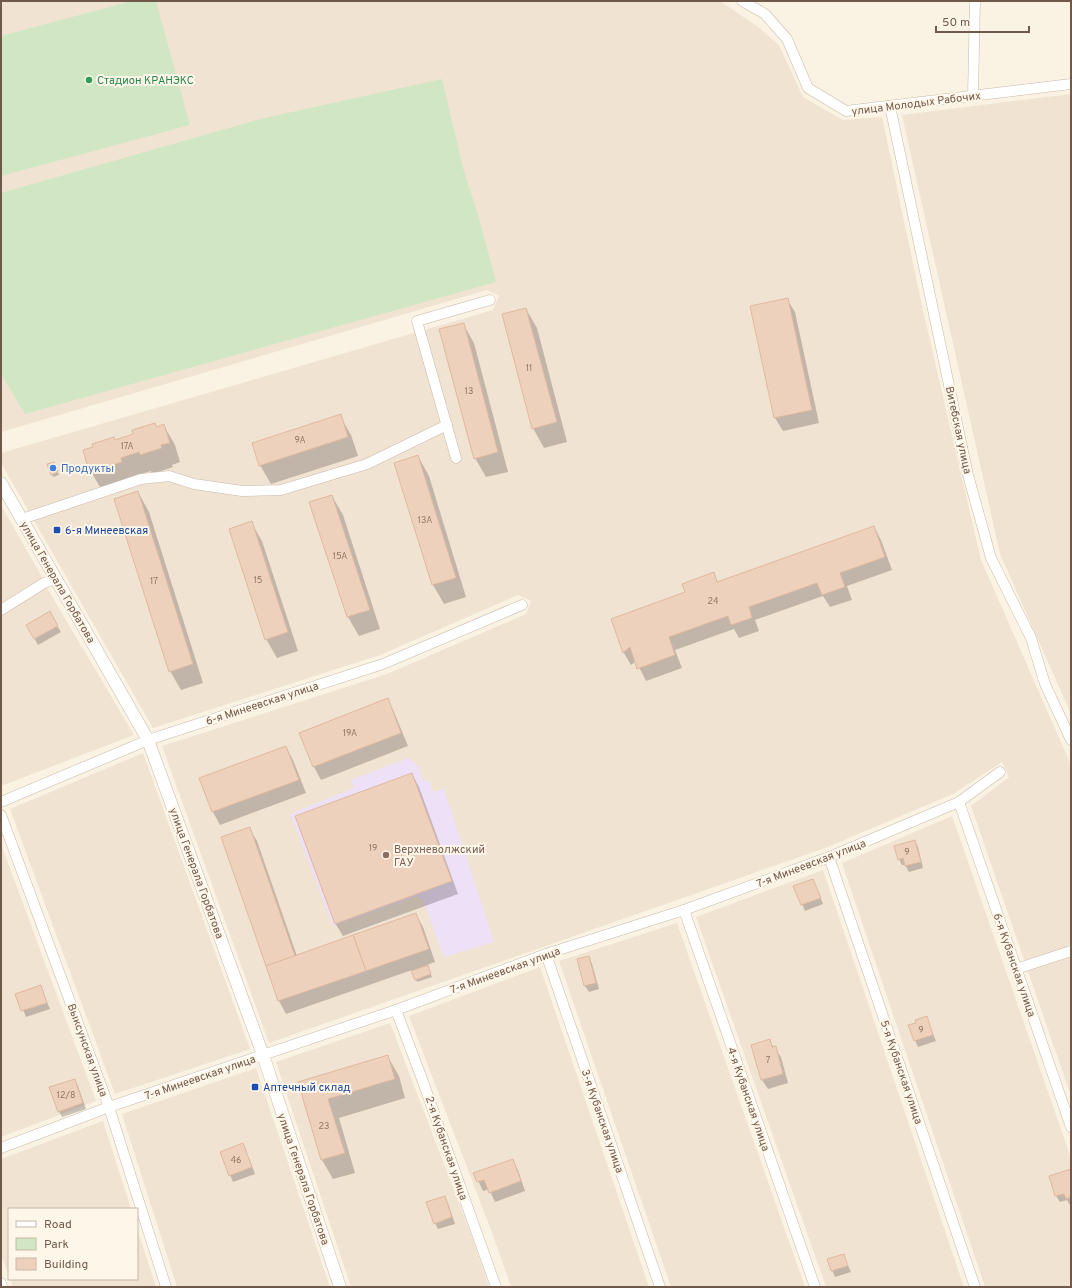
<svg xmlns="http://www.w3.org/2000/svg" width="1072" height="1288" viewBox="0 0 1072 1288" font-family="Overpass,sans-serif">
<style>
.residential{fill:#f1e3d2}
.education{fill:#eee0f6}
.green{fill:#d1e7c3}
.shadow{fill:#0003}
.building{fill:#eed1bc;stroke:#dfb89e}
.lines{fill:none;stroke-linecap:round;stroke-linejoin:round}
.minor-casing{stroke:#cab9aa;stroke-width:11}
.tertiary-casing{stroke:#cab9aa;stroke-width:13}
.minor{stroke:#fff;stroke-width:10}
.tertiary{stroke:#fff;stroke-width:12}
.leisure-dot{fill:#2e9e5b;stroke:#fef6e9;stroke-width:1.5}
.shop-dot{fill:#3f7fe0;stroke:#fef6e9;stroke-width:1.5}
.transit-dot{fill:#1a4fb4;stroke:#fef6e9;stroke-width:1.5}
.education-dot{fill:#8d6e63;stroke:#fef6e9;stroke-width:1.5}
.labels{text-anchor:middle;stroke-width:4;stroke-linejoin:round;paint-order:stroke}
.number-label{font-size:9px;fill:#907767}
.leisure-label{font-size:11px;fill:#27864d;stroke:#fef6e9;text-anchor:start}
.street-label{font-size:11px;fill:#70594b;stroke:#fef6e9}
.shop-label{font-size:11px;fill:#366cbe;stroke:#fef6e9;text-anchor:start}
.transit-label{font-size:11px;fill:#164399;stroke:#fef6e9;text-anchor:start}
.education-label{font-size:11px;fill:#785e54;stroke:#fef6e9;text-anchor:start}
</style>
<rect width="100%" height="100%" fill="#faf2e3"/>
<!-- residential -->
<g class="residential">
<polygon points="1,1 720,1 758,27 779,45 803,97 843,120 882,117 922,306 981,560 1071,765 1071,1096 971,806 1009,777 1002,762 953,794 825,848 269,1043 162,746 387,674 526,614 531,601 518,595 380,655 153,728 1,463 1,453 493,310 499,296 487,290 1,432"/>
<polygon points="1071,94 1071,714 1000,554 902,115"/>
<polygon points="1,505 43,579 1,604"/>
<polygon points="44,583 134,735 1,786 1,611"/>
<polygon points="143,753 250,1049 115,1094 10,809"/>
<polygon points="952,816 1071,1158 1071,1287 985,1287 842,863"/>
<polygon points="1,844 96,1101 1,1137"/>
<polygon points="823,870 964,1287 826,1287 696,917"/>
<polygon points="677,923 805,1287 671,1287 559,961"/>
<polygon points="540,967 649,1287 511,1287 493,1235 409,1016"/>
<polygon points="390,1023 474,1242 489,1287 351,1287 276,1062"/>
<polygon points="256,1068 330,1287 177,1287 122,1114"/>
<polygon points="103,1121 131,1209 9,1209 9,1276 1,1254 1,1159"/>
<polygon points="137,1229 156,1287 13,1287 10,1279 137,1279"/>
</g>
<!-- education -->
<polygon class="education" points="408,758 419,766 423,781 430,781 433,792 444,788 494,942 444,957 423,900 417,896 333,926 290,814 354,788 351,780"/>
<!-- green -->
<g class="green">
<polygon points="132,1 156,1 190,125 1,176 1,36"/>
<polygon points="442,79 463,168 479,218 496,282 25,414 1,374 1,193 260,119"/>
</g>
<!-- shadow -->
<g class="shadow">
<polygon points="787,299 795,312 819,423 783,431 775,418 751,307"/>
<polygon points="526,309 537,328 567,442 544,448 533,428"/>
<polygon points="463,324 474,343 508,472 486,477 475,458"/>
<polygon points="340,416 351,435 358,456 271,484 260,465"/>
<polygon points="164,426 175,445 180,462 172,465 173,467 152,474 151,471 131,477 112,488 110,484 100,487 89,468 84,451"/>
<polygon points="418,456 429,476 466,597 444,604 433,585"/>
<polygon points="55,466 59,475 53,477 52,474"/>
<polygon points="138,492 149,512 203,683 181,690 170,671"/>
<polygon points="332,496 343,515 380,629 359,636 348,617 310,503"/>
<polygon points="251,522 262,541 298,651 277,658 266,639"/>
<polygon points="874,527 881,540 892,570 847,586 852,600 830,607 823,596 755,620 759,631 739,638 734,629 675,650 682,668 646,681 636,661 631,665 624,653 612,619 686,593 713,574 718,582"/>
<polygon points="49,613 61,632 38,645 27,625"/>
<polygon points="387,699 394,712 408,746 321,780 314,767 300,733"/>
<polygon points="286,747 293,760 306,793 220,825 213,812 200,779"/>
<polygon points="412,774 419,787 458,894 343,936 335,923"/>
<polygon points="249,828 257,841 297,956 416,915 423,927 435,962 427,965 432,977 417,982 412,970 286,1014 279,1001 222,837"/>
<polygon points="915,841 918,847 923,868 909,872 905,865 902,865 899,859"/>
<polygon points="813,880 823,904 805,911 795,887"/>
<polygon points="589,957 592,964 599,989 589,992 585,986 578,960"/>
<polygon points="40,986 50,1009 26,1017 17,994"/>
<polygon points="926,1017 936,1041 918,1047 909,1026 917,1023"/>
<polygon points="769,1041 781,1057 788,1083 768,1089 762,1080"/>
<polygon points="388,1057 399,1076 405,1098 339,1118 355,1173 333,1179 322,1160 299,1083"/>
<polygon points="74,1080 78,1086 86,1109 62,1117 59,1111"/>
<polygon points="243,1144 255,1174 233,1182 221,1152"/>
<polygon points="512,1161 518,1170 525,1191 495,1202 489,1189 483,1191 475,1174"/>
<polygon points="1071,1170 1071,1204 1070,1205 1067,1200 1060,1202 1056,1196"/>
<polygon points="444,1197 448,1203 455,1224 438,1229 435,1223"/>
<polygon points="843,1255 851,1272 835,1277 828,1260"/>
</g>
<!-- building -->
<g class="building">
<polygon points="788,298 812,410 774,418 750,306"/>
<polygon points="526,308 557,422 532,429 502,314"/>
<polygon points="464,323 498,452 474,459 439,329"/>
<polygon points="341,414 348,437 259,466 252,443"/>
<polygon points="155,423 156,427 164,424 170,443 161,445 162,448 140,455 139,452 121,458 122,462 100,469 98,465 88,468 83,450 93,447 92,444 114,437 115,440 133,434 132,430"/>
<polygon points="418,455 456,578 432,585 394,463"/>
<polygon points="54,462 58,472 51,475 47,464"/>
<polygon points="138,491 193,664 169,672 114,499"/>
<polygon points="332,495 370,610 347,617 309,502"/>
<polygon points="252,521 288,632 265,640 229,529"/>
<polygon points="874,526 885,557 840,573 845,587 822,595 817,583 749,607 752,618 731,625 728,616 669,637 675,655 637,669 630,647 623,653 611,619 685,592 682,584 714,572 717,582"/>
<polygon points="50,611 58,626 34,639 26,625"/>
<polygon points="388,698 401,733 313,767 299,733"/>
<polygon points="286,746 299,780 212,812 199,778"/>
<polygon points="412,773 452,881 335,924 295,816"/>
<polygon points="250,827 295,956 266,966 221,837"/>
<polygon points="915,840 921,862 905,866 903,858 898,860 894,846"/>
<polygon points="813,879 821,898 801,905 793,886"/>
<polygon points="416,913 429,949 366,971 353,935"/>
<polygon points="353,935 366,971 278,1001 266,966"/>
<polygon points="589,956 596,983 584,986 577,959"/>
<polygon points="428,965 431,974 415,980 411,971"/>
<polygon points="41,985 47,1003 21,1011 15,994"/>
<polygon points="927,1016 933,1035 914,1041 908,1025 916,1023 915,1020"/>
<polygon points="770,1039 772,1047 776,1046 783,1074 761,1080 751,1045"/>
<polygon points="388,1055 395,1079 328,1099 345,1153 321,1160 298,1082"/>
<polygon points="75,1079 83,1103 58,1112 49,1087"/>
<polygon points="243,1143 252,1167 229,1176 220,1152"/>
<polygon points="513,1159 521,1181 489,1193 484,1180 477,1182 473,1173"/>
<polygon points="1071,1169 1071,1197 1066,1199 1064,1194 1055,1196 1049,1176"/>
<polygon points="445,1196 452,1217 434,1224 426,1202"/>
<polygon points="844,1254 848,1266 831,1271 827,1259"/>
</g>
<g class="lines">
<defs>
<g id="minor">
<polyline points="742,1 765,14 787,39 808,88 846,111 1071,84"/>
<polyline points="973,96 975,1"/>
<polyline points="890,106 968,475 991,558 1031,638 1045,684 1071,740"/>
<polyline points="456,458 417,321 490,300"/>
<polyline points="22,519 141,479 169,476 194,484 242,491 281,490 367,464 447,425"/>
<polyline points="1,610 44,583 56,579"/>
<polyline points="1,802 148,740 383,664 522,605"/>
<polyline points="959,802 1071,1127"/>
<polyline points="1,815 109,1107 166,1287"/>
<polyline points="829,857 975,1287"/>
<polyline points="684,910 815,1287"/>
<polyline points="546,954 660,1287"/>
<polyline points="1016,969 1071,951"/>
<polyline points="396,1010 422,1079 496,1287"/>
<polyline points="1,1148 109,1107 396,1010 546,954 684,910 829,857 959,802 1000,772"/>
<polyline points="1,1283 2,1287"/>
</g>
<polyline id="tertiary" points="1,483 148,740 263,1055 340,1287"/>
</defs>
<!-- minor casing -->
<use href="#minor" class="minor-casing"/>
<!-- tertiary casing -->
<use href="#tertiary" class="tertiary-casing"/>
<!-- minor -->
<use href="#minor" class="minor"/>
<!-- tertiary -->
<use href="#tertiary" class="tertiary"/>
</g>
<!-- markers -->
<circle class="leisure-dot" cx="89" cy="80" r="4"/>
<circle class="shop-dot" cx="53" cy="468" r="4"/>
<g class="transit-dot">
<rect x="53" y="526" width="8" height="8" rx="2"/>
<rect x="251" y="1083" width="8" height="8" rx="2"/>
</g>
<circle class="education-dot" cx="386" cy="855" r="4"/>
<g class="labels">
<!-- number labels -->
<g class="number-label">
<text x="529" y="371">11</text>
<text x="469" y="394">13</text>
<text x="300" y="443">9А</text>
<text x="127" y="449">17А</text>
<text x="425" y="523">13А</text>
<text x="340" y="559">15А</text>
<text x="258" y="583">15</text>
<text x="154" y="584">17</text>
<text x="713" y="604">24</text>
<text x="350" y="736">19А</text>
<text x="373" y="851">19</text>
<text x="907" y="855">9</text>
<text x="921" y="1033">9</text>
<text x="768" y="1063">7</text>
<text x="66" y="1098">12/8</text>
<text x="324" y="1129">23</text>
<text x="236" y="1163">46</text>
</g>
<!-- leisure labels -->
<g class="leisure-label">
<text x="97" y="84">Стадион КРАНЭКС</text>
</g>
<!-- street labels -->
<g class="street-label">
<text transform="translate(916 103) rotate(-7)" y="4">улица Молодых Рабочих</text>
<text transform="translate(959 430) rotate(78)" y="4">Витебская улица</text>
<text transform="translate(58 582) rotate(60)" y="4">улица Генерала Горбатова</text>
<text transform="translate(262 703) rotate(-18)" y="4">6-я Минеевская улица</text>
<text transform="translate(811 863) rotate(-21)" y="4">7-я Минеевская улица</text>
<text transform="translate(197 873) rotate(70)" y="4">улица Генерала Горбатова</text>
<text transform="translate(1015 965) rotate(71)" y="4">6-я Кубанская улица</text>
<text transform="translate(505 970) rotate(-20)" y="4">7-я Минеевская улица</text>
<text transform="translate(88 1050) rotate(70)" y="4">Выксунская улица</text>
<text transform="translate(902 1072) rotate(71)" y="4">5-я Кубанская улица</text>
<text transform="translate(200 1077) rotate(-19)" y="4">7-я Минеевская улица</text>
<text transform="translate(749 1099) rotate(71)" y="4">4-я Кубанская улица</text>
<text transform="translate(603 1121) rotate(71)" y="4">3-я Кубанская улица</text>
<text transform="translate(447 1148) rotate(71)" y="4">2-я Кубанская улица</text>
<text transform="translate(304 1179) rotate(71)" y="4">улица Генерала Горбатова</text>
</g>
<!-- shop labels -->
<g class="shop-label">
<text x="61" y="472">Продукты</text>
</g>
<!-- transit labels -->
<g class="transit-label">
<text x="65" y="534">6-я Минеевская</text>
<text x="263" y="1091">Аптечный склад</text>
</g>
<!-- education labels -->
<g class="education-label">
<text x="394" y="853">Верхневолжский<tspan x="394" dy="13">ГАУ</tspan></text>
</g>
</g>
<!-- border -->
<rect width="1072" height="1288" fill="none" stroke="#70594b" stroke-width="4"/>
<!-- legend -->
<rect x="8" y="1208" width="130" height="72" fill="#fef6e9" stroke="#c5b7aa"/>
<rect x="16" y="1221" width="20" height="6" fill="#ffffff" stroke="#c5b7aa"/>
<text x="44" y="1228" font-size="12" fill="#70594b">Road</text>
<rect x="16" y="1238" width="20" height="12" fill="#d1e7c3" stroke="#c5b7aa"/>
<text x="44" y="1248" font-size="12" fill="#70594b">Park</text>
<rect x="16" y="1258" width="20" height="12" fill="#eed1bc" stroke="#c5b7aa"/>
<text x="44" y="1268" font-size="12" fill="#70594b">Building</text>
<!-- scale -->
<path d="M936 26v6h93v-6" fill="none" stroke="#70594b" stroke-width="2"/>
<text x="942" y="26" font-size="12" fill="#70594b" stroke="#fef6e9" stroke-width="3" paint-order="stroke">50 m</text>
</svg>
